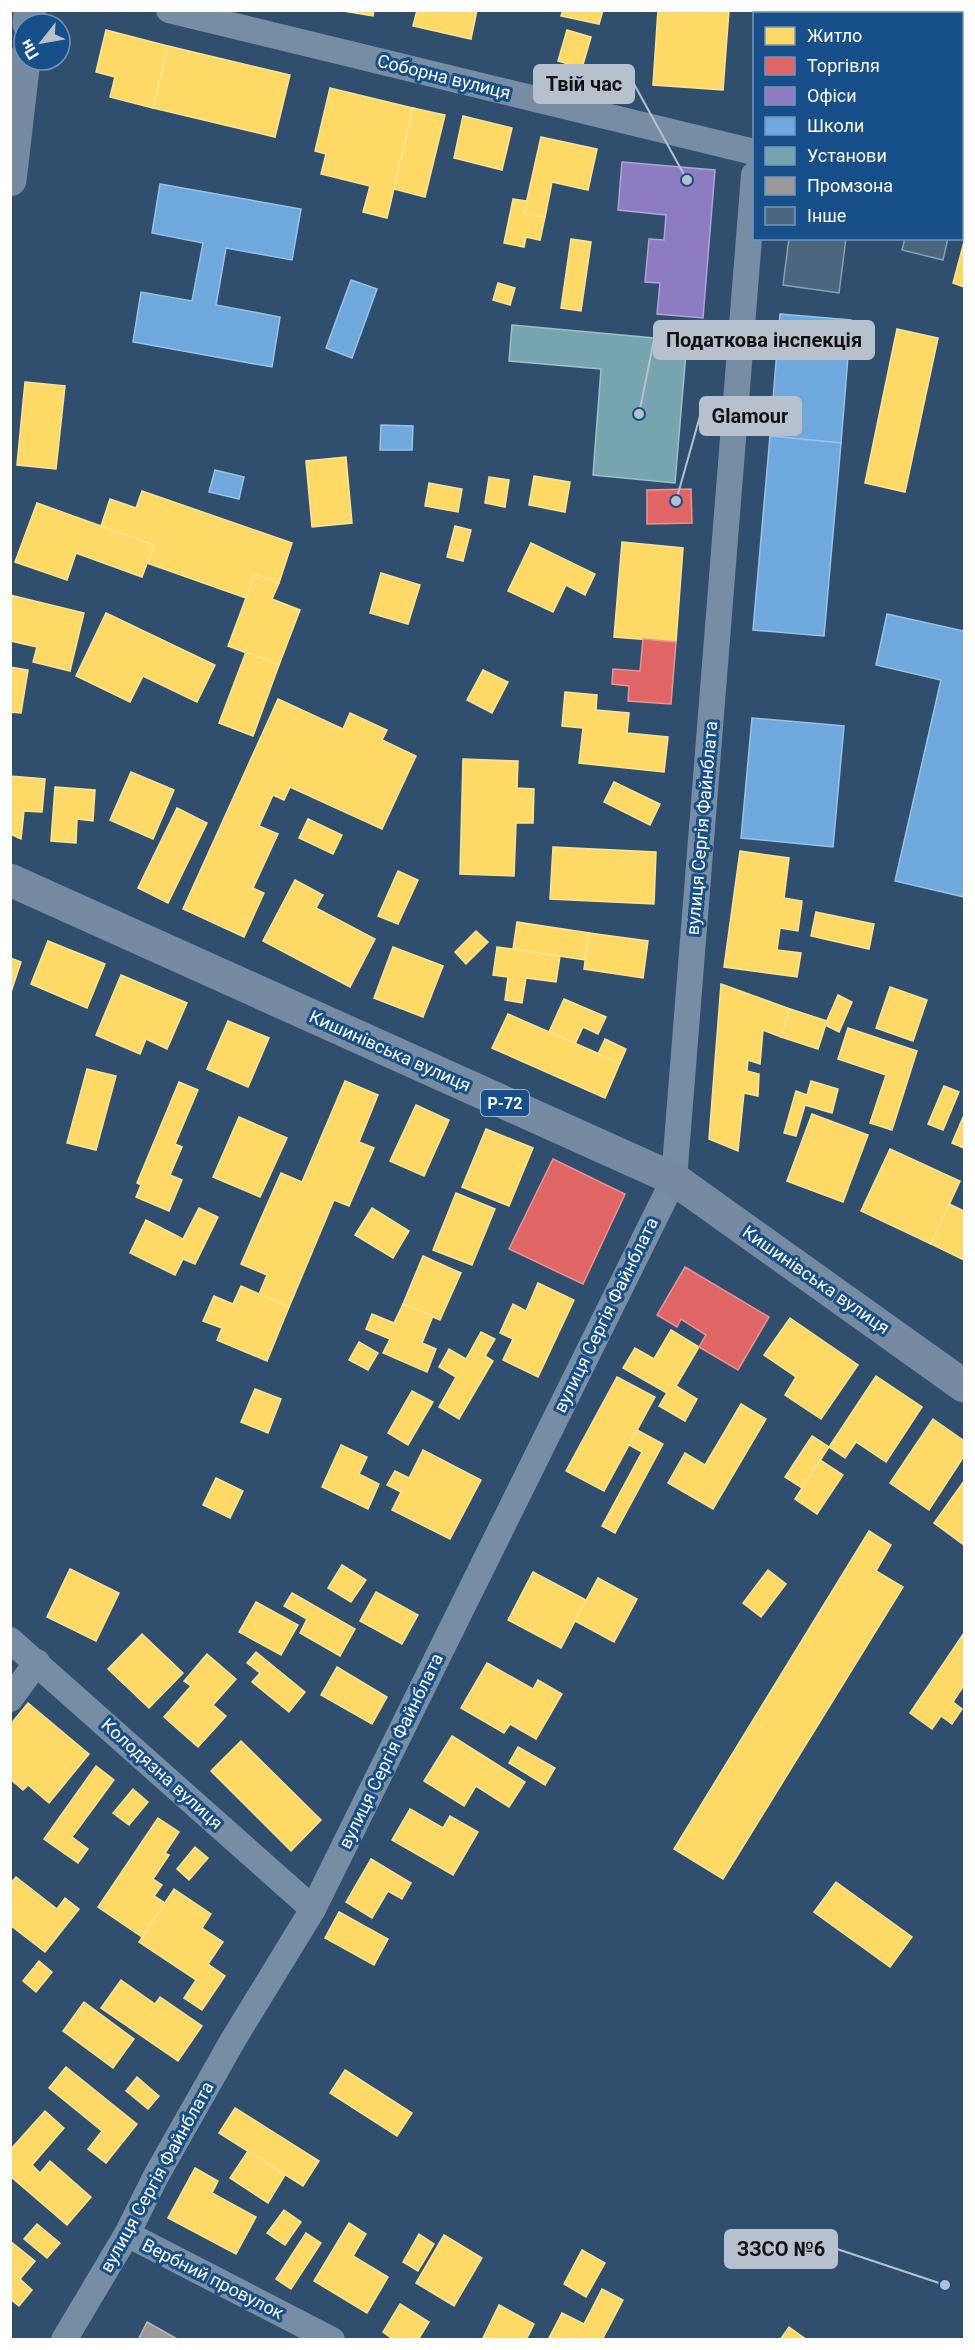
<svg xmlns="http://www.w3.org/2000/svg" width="975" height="2350" viewBox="0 0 975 2350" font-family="Roboto,sans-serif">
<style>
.homes{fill:#ffd966;stroke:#ffe494;stroke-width:1.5}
.shops{fill:#e06666;stroke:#e99494;stroke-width:1.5}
.offices{fill:#8e7cc3;stroke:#b0a3d5;stroke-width:1.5}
.schools{fill:#6fa8dc;stroke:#9ac2e6;stroke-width:1.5}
.public{fill:#76a5af;stroke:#9fc0c7;stroke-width:1.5}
.industry{fill:#999;stroke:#b8b8b8;stroke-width:1.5}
.building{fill:#4d6680;stroke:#8b9eb2;stroke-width:1.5}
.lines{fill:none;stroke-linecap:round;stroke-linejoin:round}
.street{stroke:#778da4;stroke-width:26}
.primary{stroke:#768ba2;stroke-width:33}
.labels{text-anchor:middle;stroke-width:6;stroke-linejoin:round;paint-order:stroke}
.shield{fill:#164f89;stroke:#b9cadc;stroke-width:1.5}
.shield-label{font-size:16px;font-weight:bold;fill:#fff}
.street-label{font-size:18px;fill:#fff;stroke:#164f89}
.leader{fill:none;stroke:#b7c1cd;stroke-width:2}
.callout-dot{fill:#b7c1cd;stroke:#164f89;stroke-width:2}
.callout{fill:#b7c1cd;stroke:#b7c1cd;stroke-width:2}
.callout-label{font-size:20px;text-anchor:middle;font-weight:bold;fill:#111}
</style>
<rect width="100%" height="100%" fill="#304f6f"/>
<!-- homes -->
<g class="homes">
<polygon points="337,10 374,10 373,16"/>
<polygon points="417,10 477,10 471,39 413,26"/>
<polygon points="563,10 603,10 599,24 561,16"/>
<polygon points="658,10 729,10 723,90 653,85"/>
<polygon points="897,10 964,10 964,28 962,27 962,14 909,14"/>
<polygon points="106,30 168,46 153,108 110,97 115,77 96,72"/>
<polygon points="567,30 591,37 582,68 558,61"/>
<polygon points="168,46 290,75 275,137 153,108"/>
<polygon points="330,88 413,108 387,218 363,212 370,186 321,174 326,154 315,151"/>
<polygon points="962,91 964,91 964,159 962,158"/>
<polygon points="413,108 445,115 425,197 394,189"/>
<polygon points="463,116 512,128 502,170 454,158"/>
<polygon points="541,137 597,149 588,190 552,182 545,217 524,213"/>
<polygon points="513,199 527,201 524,213 545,217 540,240 526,237 524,247 504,243"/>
<polygon points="571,239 591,242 581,311 561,308"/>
<polygon points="964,242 964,287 953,283"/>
<polygon points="498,283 515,288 510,305 493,300"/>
<polygon points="897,329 938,338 905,492 865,483"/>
<polygon points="25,382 65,386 56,469 17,465"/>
<polygon points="346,457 352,523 312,527 306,461"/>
<polygon points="534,476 570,482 565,512 529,505"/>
<polygon points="489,477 509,480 505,507 485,503"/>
<polygon points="429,483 462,489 458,512 425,506"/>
<polygon points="142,491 292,543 279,583 255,574 246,598 147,563 154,545 101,526 110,499 136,508"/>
<polygon points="37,503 154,545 142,577 76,553 67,580 15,562"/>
<polygon points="455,526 471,530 463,561 447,557"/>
<polygon points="622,542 683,548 676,642 614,637"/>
<polygon points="531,543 595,574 585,595 566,585 553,612 508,591"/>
<polygon points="381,573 420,585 408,624 370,613"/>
<polygon points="255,574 279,583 272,599 300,610 279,665 228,646"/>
<polygon points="10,595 84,613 70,671 33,662 37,647 10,641"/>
<polygon points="106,613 215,665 197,702 143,676 130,702 76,676"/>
<polygon points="246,652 279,665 253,736 219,723"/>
<polygon points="10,667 28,670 21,713 10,712"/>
<polygon points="483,670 508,682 492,713 467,700"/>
<polygon points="565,692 597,695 596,710 629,713 627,733 668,737 664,772 579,763 583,728 562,726"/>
<polygon points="278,699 343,729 350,713 387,730 382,740 416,756 382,829 290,787 284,800 273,795 259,826 278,834 253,888 264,893 244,937 183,909"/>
<polygon points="463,759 518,761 517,788 534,789 533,823 516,823 514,876 460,874"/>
<polygon points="131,772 174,790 153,839 110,820"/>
<polygon points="10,776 45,779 42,812 24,811 21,839 10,834"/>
<polygon points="614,782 660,804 650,825 604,802"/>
<polygon points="55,787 95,790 93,821 77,819 76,843 51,841"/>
<polygon points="177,808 207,823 168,903 138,888"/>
<polygon points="308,819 342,835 333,854 299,838"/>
<polygon points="553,847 656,852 654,904 550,899"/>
<polygon points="740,851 789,858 784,898 802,901 798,931 780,928 777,950 801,953 797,977 724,967"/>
<polygon points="398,871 418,880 398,924 378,916"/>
<polygon points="295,880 323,895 316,908 375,939 350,987 263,941"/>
<polygon points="816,912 874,924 869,949 811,936"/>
<polygon points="517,922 589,933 585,960 513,949"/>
<polygon points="476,931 488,942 466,964 455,952"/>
<polygon points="589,933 648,941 643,978 584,969"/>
<polygon points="48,941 105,964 87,1008 31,984"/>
<polygon points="393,947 443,966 423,1017 374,998"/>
<polygon points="497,947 560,956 556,982 526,978 522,1003 505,1000 508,977 493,975"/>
<polygon points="10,958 21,962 10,995"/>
<polygon points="121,975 187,1003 167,1049 146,1039 140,1054 96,1035"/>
<polygon points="721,984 790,1009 781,1037 763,1030 760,1064 748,1060 747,1071 759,1074 758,1096 744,1093 738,1151 709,1139"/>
<polygon points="890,987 927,1000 913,1041 876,1028"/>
<polygon points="838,995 852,1002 839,1032 825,1025"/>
<polygon points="564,999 606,1017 598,1034 583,1027 575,1044 549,1032"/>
<polygon points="790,1009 827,1021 818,1049 781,1037"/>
<polygon points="508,1014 620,1063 605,1098 492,1048"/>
<polygon points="228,1021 269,1038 248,1087 207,1069"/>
<polygon points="848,1028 917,1051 892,1130 870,1123 886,1075 838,1059"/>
<polygon points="605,1039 626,1049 620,1063 598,1054"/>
<polygon points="87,1069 116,1076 96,1150 67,1143"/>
<polygon points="345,1081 378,1095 359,1142 374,1148 349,1206 334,1200 289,1307 259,1294 267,1275 241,1264 281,1173 302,1182"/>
<polygon points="811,1081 838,1089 832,1113 805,1105 796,1136 784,1133 796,1091 807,1095"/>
<polygon points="179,1082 198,1090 175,1144 182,1147 170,1175 182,1180 169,1211 136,1197 141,1185 137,1183"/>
<polygon points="944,1086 959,1092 943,1130 928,1124"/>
<polygon points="416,1105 449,1120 424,1176 390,1161"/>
<polygon points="812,1114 868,1135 843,1202 787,1181"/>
<polygon points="964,1115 964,1148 952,1143"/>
<polygon points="239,1117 287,1138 260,1197 213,1177"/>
<polygon points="486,1129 533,1148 509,1206 462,1187"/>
<polygon points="890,1149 960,1181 931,1244 861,1211"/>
<polygon points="456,1193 495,1209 472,1265 433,1250"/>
<polygon points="949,1204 964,1211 964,1260 931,1244"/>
<polygon points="199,1208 218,1217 195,1264 183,1259 175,1275 130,1253 146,1220 183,1239"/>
<polygon points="372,1208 409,1231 393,1258 355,1235"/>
<polygon points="423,1256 461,1273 440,1320 403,1304"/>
<polygon points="538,1283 574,1300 538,1377 503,1360 513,1339 500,1333 513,1304 526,1311"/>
<polygon points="241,1286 289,1307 267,1361 217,1340 222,1328 203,1321 214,1296 233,1304"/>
<polygon points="403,1304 433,1316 422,1343 436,1349 427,1372 383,1353 390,1339 366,1329 372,1314 394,1323"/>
<polygon points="790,1318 858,1365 821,1419 785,1395 796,1377 764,1355"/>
<polygon points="671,1330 699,1347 676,1386 697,1399 685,1421 659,1406 667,1393 623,1368 635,1348 654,1359"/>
<polygon points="481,1332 495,1339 485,1356 493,1361 459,1419 439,1407 456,1377 439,1367 449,1349 466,1359"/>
<polygon points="359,1342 378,1353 368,1370 349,1360"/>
<polygon points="876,1376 922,1407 886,1462 856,1442 845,1458 829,1447"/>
<polygon points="617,1377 655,1397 604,1491 566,1471"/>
<polygon points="255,1389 281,1399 268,1433 241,1422"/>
<polygon points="412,1391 433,1402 408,1445 388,1433"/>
<polygon points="741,1404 766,1419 713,1509 668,1483 685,1453 705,1465"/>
<polygon points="933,1419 964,1441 964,1456 929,1510 890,1483"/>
<polygon points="637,1430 663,1444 615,1533 602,1526 642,1452 629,1445"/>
<polygon points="812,1436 829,1447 802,1488 785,1477"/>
<polygon points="341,1445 367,1457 359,1474 379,1484 368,1509 322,1487"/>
<polygon points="423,1450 481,1480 450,1539 392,1510 401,1492 387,1485 395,1471 409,1478"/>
<polygon points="820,1460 843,1475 817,1514 795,1499"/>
<polygon points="216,1478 243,1491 230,1518 203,1505"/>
<polygon points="964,1481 964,1545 934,1523"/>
<polygon points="869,1531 891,1545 876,1571 903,1587 723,1879 674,1849"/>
<polygon points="342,1565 366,1580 351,1602 328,1588"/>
<polygon points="70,1569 119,1593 96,1641 47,1617"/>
<polygon points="768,1570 786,1584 761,1617 743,1603"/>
<polygon points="533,1572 586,1600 561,1648 508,1620"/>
<polygon points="598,1578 637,1599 614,1642 575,1621"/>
<polygon points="376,1592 418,1615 402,1644 360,1621"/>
<polygon points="292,1593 355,1629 340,1656 300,1633 307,1619 284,1606"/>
<polygon points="256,1602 298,1625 281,1655 239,1632"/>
<polygon points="964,1633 964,1685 953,1702 962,1709 952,1724 941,1716 932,1729 910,1713"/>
<polygon points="142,1634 183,1673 149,1708 108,1669"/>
<polygon points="256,1652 305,1692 289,1712 252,1682 260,1673 247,1663"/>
<polygon points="207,1654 236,1679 213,1705 226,1716 198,1747 164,1717 191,1686 184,1681"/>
<polygon points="487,1663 533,1689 538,1680 562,1694 536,1739 510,1724 504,1733 461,1708"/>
<polygon points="337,1667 387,1697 372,1724 321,1695"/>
<polygon points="28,1703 89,1754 49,1803 28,1785 23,1790 10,1779 10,1725"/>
<polygon points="452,1736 525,1782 509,1807 476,1786 464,1806 424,1781"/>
<polygon points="241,1741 321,1820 291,1851 211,1771"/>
<polygon points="518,1747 555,1768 545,1785 509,1763"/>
<polygon points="96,1766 114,1780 72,1837 88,1849 78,1863 44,1839"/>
<polygon points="133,1789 148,1802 129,1825 113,1813"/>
<polygon points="410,1809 443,1828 450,1816 478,1832 453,1875 392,1840"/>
<polygon points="158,1818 179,1832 165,1853 169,1855 153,1879 162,1885 154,1896 165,1903 142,1937 98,1907"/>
<polygon points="195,1847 208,1858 189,1880 177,1869"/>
<polygon points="371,1859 411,1883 402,1899 388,1891 372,1918 346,1902"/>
<polygon points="16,1877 57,1909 65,1898 79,1909 45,1952 10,1925 10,1884"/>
<polygon points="836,1882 912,1937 890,1967 814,1912"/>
<polygon points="174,1889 211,1914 202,1928 223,1942 208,1964 225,1976 202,2010 184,1998 196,1980 139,1942"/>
<polygon points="339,1912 388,1939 374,1965 325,1938"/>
<polygon points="39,1961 52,1972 36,1992 23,1981"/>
<polygon points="121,1980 155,2004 160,1997 202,2026 178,2061 101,2008"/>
<polygon points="84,2002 134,2039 113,2068 63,2031"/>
<polygon points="66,2067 137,2124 106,2163 88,2149 102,2131 49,2088"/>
<polygon points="345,2070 412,2113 397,2136 330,2093"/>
<polygon points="137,2077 159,2096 148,2109 126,2091"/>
<polygon points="235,2108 319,2161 303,2186 219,2133"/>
<polygon points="45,2111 64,2128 32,2165 40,2173 50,2161 91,2197 67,2225 10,2176 10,2150"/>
<polygon points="248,2151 285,2175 268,2203 230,2178"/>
<polygon points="195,2168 218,2181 212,2193 256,2217 236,2254 168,2218"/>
<polygon points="284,2210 301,2222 285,2245 267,2233"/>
<polygon points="349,2223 366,2234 353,2256 388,2277 367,2313 314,2281"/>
<polygon points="37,2224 60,2243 47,2258 24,2239"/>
<polygon points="306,2233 321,2243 291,2289 276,2279"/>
<polygon points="419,2234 434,2244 418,2271 403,2262"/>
<polygon points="444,2235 482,2258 454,2306 416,2283"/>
<polygon points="10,2241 35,2261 20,2279 32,2290 19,2306 10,2299"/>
<polygon points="582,2250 605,2263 586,2297 564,2284"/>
<polygon points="602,2289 623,2300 602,2340 548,2340 562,2313 584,2324"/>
<polygon points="400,2304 429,2322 418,2340 394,2340 383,2332"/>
<polygon points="499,2305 534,2324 526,2340 482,2340"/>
<polygon points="789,2327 807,2340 780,2340"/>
</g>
<!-- shops -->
<g class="shops">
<polygon points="691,489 692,523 647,524 647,490"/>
<polygon points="643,639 676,642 671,704 628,701 629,686 612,684 613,669 640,671"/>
<polygon points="553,1159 625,1194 583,1284 509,1249"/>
<polygon points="685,1267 769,1317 738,1370 699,1347 706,1335 681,1319 677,1327 657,1315"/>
</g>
<!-- offices -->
<polygon class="offices" points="622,162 715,170 703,318 657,314 660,283 645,282 649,239 664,240 666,215 618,210"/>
<!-- schools -->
<g class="schools">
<polygon points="160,184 301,209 292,260 226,248 216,305 280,317 272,367 133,342 141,292 192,301 203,243 152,233"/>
<polygon points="351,280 377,289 352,358 326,348"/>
<polygon points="780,314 851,320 841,443 770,436"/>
<polygon points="381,425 413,426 412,450 380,450"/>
<polygon points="770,436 841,443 824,636 753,630"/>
<polygon points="215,470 244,477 239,499 209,492"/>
<polygon points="887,614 964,631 964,897 895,881 941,680 876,665"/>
<polygon points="752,718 844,726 833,847 741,838"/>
</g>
<!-- public -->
<polygon class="public" points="512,325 687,341 675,483 593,475 601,369 509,361"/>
<!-- industry -->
<polygon class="industry" points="147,2322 179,2340 138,2340"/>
<!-- building -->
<g class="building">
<polygon points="789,238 846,238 839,293 783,285"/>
<polygon points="905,238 948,238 943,260 902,250"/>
</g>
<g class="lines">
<!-- street -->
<g class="street">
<polyline points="169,10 754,152"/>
<polyline points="770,14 770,10"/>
<polyline points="962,199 964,200"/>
<polyline points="10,1640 313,1909"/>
<polyline points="10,1699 37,1662"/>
<polyline points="127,2234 332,2340"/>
<polyline points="64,2340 127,2234 156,2176 233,2040 313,1909 674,1179 754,175"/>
</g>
<!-- primary -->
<g class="primary">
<polyline points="29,24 30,10"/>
<polyline points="10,180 24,60"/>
<polyline points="10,880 674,1179 964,1386"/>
</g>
</g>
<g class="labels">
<!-- shield labels -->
<rect class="shield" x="481" y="1090" width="48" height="26" rx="4.5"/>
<g class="shield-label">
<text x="505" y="1109">Р-72</text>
</g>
<!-- street labels -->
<g class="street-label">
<text transform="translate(444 77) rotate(14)" y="6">Соборна вулиця</text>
<text transform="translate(702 828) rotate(-85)" y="6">вулиця Сергія Файнблата</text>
<text transform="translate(390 1051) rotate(24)" y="6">Кишинівська вулиця</text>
<text transform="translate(816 1280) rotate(35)" y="6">Кишинівська вулиця</text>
<text transform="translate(606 1315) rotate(-64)" y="6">вулиця Сергія Файнблата</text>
<text transform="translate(391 1751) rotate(-64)" y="6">вулиця Сергія Файнблата</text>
<text transform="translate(162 1774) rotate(42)" y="6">Колодязна вулиця</text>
<text transform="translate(157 2177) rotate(-61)" y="6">вулиця Сергія Файнблата</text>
<text transform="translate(213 2279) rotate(27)" y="6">Вербний провулок</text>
</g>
</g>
<!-- callouts -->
<path class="leader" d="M687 180L634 84M639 414L654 340M676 501L700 416M945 2285L837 2249"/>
<g class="callout-dot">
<circle cx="687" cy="180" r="6"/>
<circle cx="639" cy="414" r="6"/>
<circle cx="676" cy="501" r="6"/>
<circle cx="945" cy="2285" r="6"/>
</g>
<g class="callout">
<rect x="534" y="65" width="100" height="38" rx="6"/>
<rect x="654" y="321" width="220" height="38" rx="6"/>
<rect x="700" y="397" width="101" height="38" rx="6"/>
<rect x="725" y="2230" width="112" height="38" rx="6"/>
</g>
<g class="callout-label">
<text x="584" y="91">Твій час</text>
<text x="764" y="347">Податкова інспекція</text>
<text x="750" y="423">Glamour</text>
<text x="781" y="2256">ЗЗСО №6</text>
</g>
<!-- border -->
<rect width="975" height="2350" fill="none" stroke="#ffffff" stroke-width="24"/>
<!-- legend -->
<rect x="753" y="12" width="210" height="228" fill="#164f89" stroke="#7395b8" stroke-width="1.5"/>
<rect x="765" y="27" width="30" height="18" fill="#ffd966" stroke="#7395b8" stroke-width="1.5"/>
<text x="807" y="42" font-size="18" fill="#ffffff">Житло</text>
<rect x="765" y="57" width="30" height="18" fill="#e06666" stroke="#7395b8" stroke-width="1.5"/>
<text x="807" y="72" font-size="18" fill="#ffffff">Торгівля</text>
<rect x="765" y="87" width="30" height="18" fill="#8e7cc3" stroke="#7395b8" stroke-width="1.5"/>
<text x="807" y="102" font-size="18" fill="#ffffff">Офіси</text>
<rect x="765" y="117" width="30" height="18" fill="#6fa8dc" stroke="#7395b8" stroke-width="1.5"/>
<text x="807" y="132" font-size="18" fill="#ffffff">Школи</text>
<rect x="765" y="147" width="30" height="18" fill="#76a5af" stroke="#7395b8" stroke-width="1.5"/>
<text x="807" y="162" font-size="18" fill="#ffffff">Установи</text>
<rect x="765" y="177" width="30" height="18" fill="#999999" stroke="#7395b8" stroke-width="1.5"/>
<text x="807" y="192" font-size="18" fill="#ffffff">Промзона</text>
<rect x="765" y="207" width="30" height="18" fill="#4d6680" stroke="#7395b8" stroke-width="1.5"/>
<text x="807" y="222" font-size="18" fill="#ffffff">Інше</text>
<!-- north arrow -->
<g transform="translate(42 42) rotate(239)"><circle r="28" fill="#164f89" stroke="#7395b8" stroke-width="1.5"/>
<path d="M0-4.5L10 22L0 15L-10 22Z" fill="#b7c1cd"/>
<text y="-9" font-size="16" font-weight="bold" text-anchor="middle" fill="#ffffff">Пн</text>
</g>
</svg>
